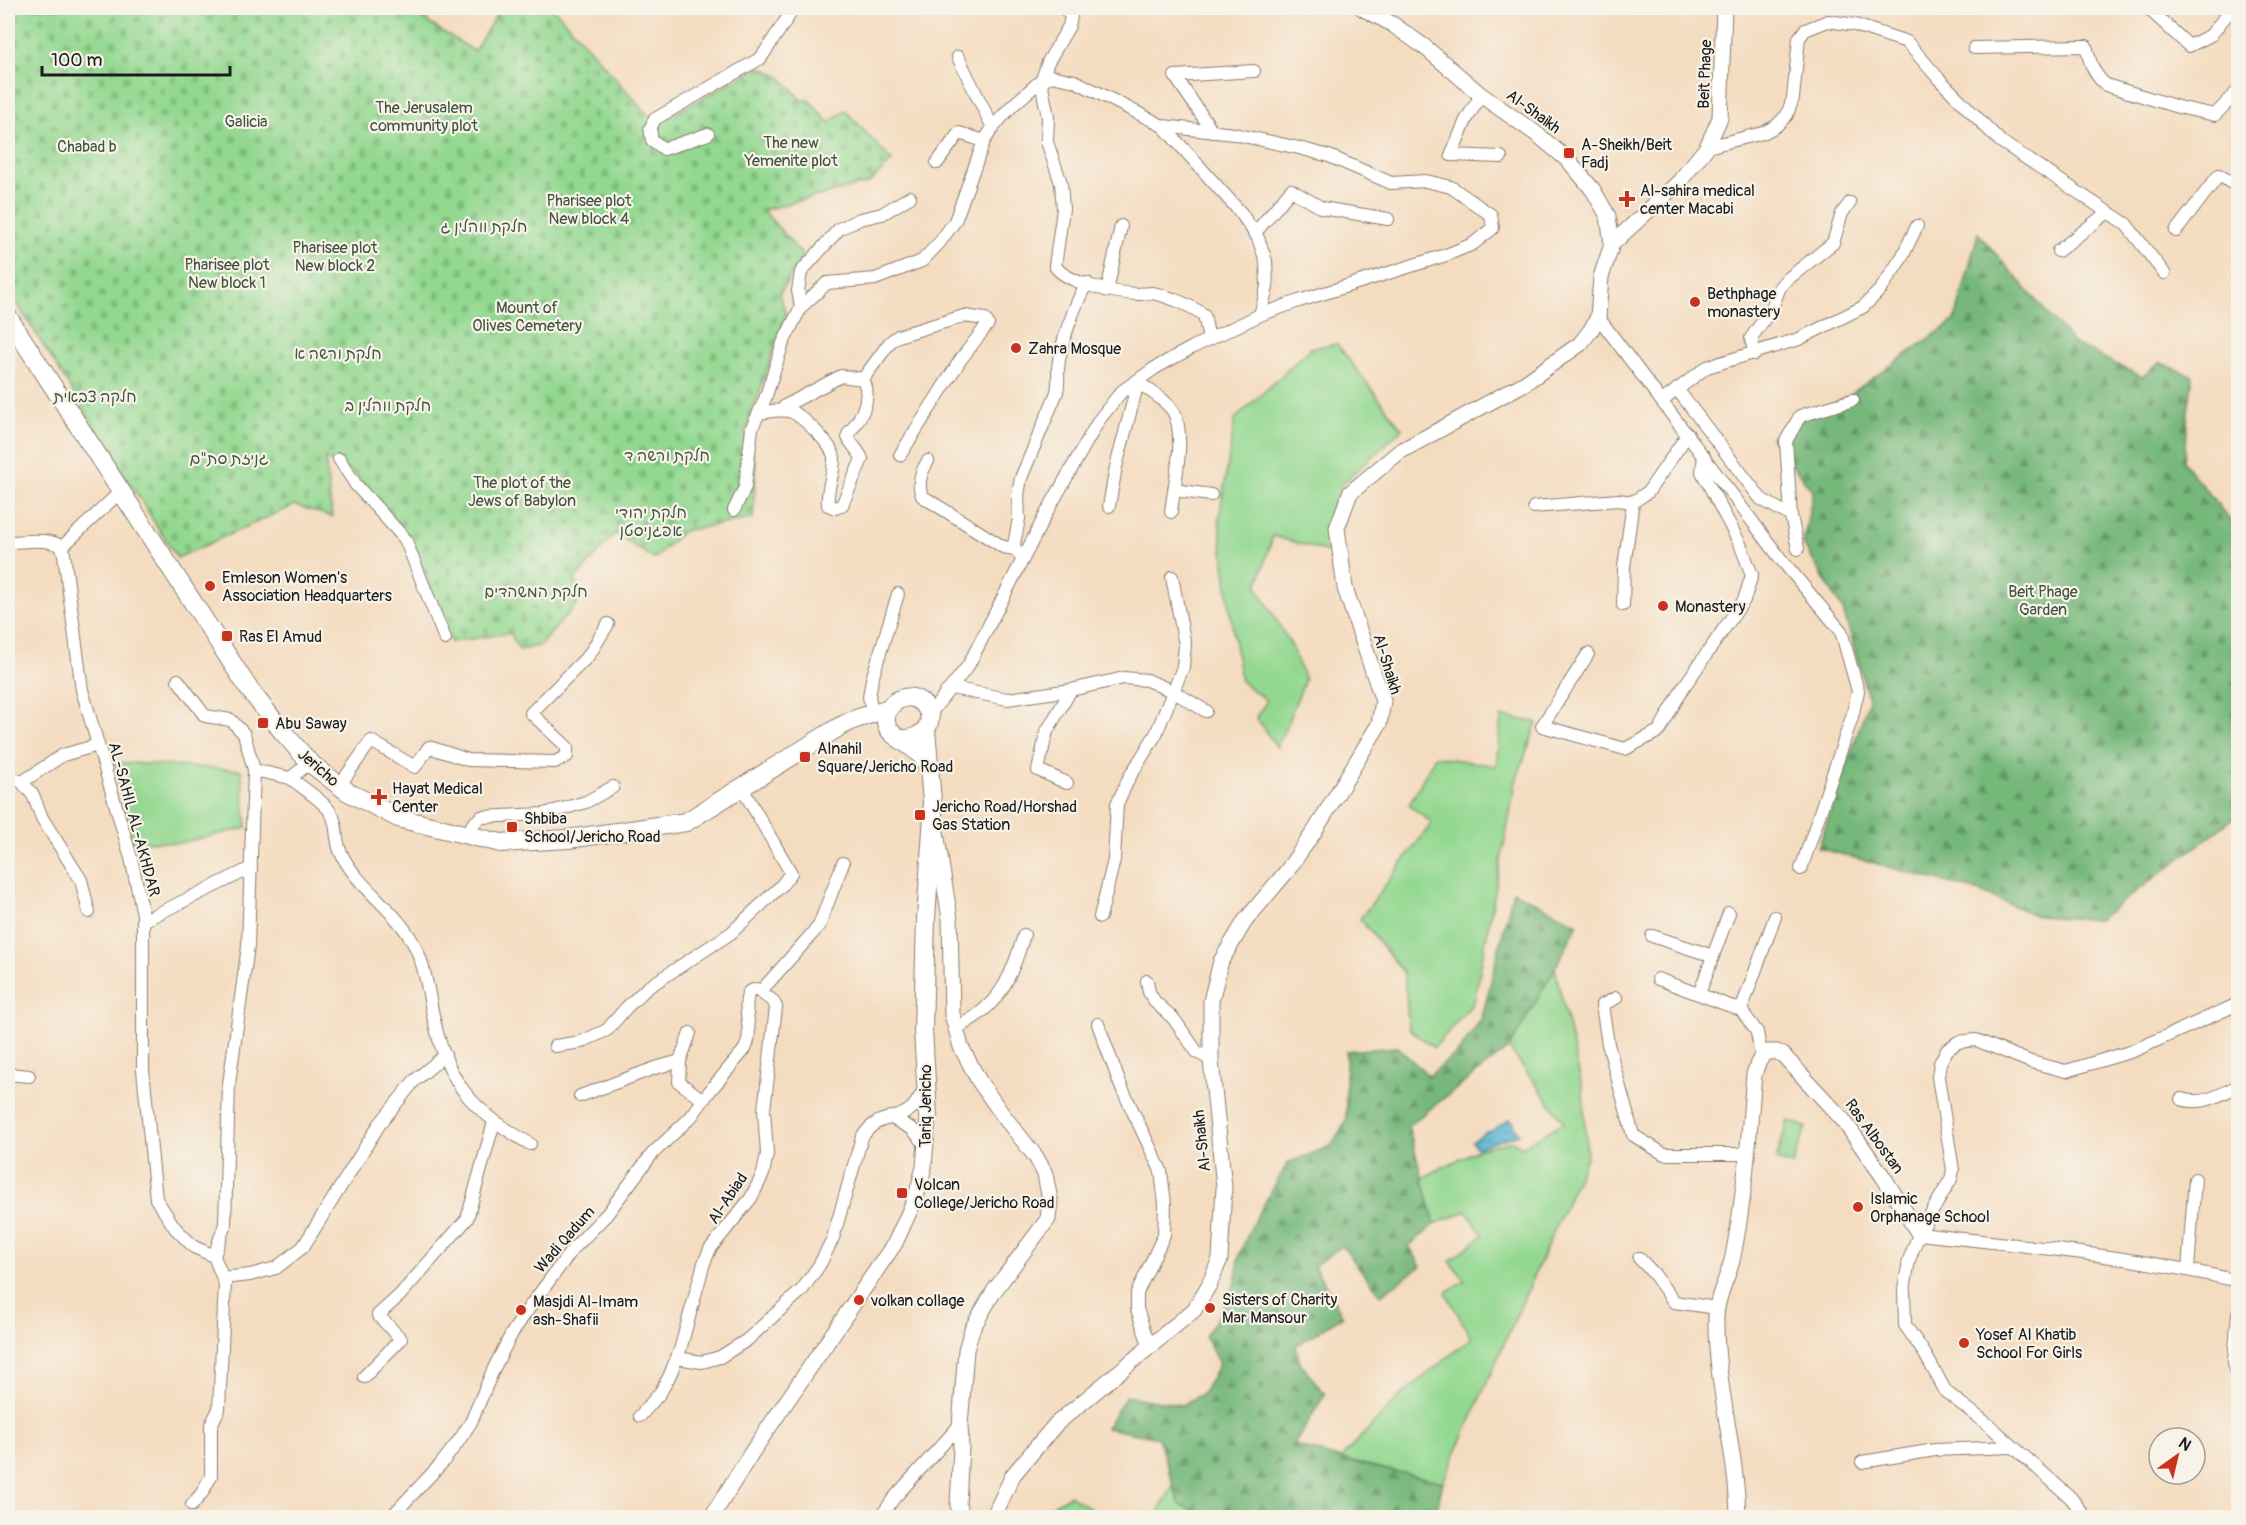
<svg xmlns="http://www.w3.org/2000/svg" width="2246" height="1525" viewBox="0 0 2246 1525" font-family="Pangolin,'Playpen Sans Hebrew',sans-serif">
<style>
.green{fill:#93d890;stroke:#587a56;stroke-width:1.5}
.forest{fill:url(#forest-firs);stroke:#496a4b;stroke-width:1.5}
.cemetery{fill:url(#cemetery-stones);stroke:#587a56;stroke-width:1.5}
.water{fill:url(#water-ripples);stroke:#386877;stroke-width:1.5}
.lines{fill:none;stroke-linecap:round;stroke-linejoin:round}
.minor-casing{stroke:#887c6e;stroke-width:14}
.tertiary-casing{stroke:#887c6e;stroke-width:17}
.secondary-casing{stroke:#887c6e;stroke-width:20}
.minor{stroke:#fff;stroke-width:12}
.tertiary{stroke:#fff;stroke-width:15}
.secondary{stroke:#fff;stroke-width:18}
.poi-dot{fill:#c8321e;stroke:#f7f3e8;stroke-width:2}
.labels{text-anchor:middle;stroke-width:4.5;stroke-linejoin:round;paint-order:stroke}
.street-label{font-size:16px;fill:#1c1c1c;stroke:#f7f3e8}
.park-label{font-size:16px;fill:#40543f;stroke:#f7f3e8}
.poi-label{font-size:16px;fill:#1c1c1c;stroke:#f7f3e8;text-anchor:start}
</style>
<defs>
<pattern id="forest-firs" width="22" height="20" patternUnits="userSpaceOnUse" patternTransform="scale(1.5)"><rect width="22" height="20" fill="#76b87a"/><path d="M5 1l3.5 6h-7zM16 11l3.5 6h-7z" fill="#609563"/></pattern>
<pattern id="cemetery-stones" width="16" height="16" patternUnits="userSpaceOnUse" patternTransform="scale(1.5)"><rect width="16" height="16" fill="#93d890"/><path d="M2 7V4a2 2 0 0 1 4 0v3zM10 15v-3a2 2 0 0 1 4 0v3z" fill="#7eb97c"/></pattern>
<pattern id="water-ripples" width="26" height="14" patternUnits="userSpaceOnUse" patternTransform="scale(1.5)"><rect width="26" height="14" fill="#53b3d2"/><path d="M2 4q2-2 4 0t4 0M15 11q2-2 4 0t4 0" fill="none" stroke="#4491aa"/></pattern>
</defs>
<rect width="100%" height="100%" fill="#f7f3e8"/>
<filter id="ink" filterUnits="userSpaceOnUse"><feTurbulence type="fractalNoise" baseFrequency=".0167" numOctaves="2"/><feDisplacementMap in="SourceGraphic" scale="12" xChannelSelector="R" yChannelSelector="G"/><feConvolveMatrix kernelMatrix="1 2 1 2 8 2 1 2 1" color-interpolation-filters="sRGB"/></filter>
<filter id="wash" filterUnits="userSpaceOnUse"><feTurbulence type="fractalNoise" baseFrequency=".008" numOctaves="4" result="noise"/><feDisplacementMap in="SourceGraphic" scale="24" xChannelSelector="R" yChannelSelector="G"/><feGaussianBlur stdDeviation="1.35" result="paint"/><feColorMatrix in="noise" values="0 0 0 0 0 0 0 0 0 0 0 0 0 0 0 0 0 1.4 0 .05"/><feComposite in="paint" operator="in"/></filter>
<g filter="url(#wash)">
<rect width="100%" height="100%" fill="#f4dcc0"/>
<!-- green -->
<g class="green">
<polygon points="1337,344 1402,429 1340,486 1339,555 1273,536 1257,587 1291,645 1305,680 1277,748 1256,717 1267,701 1241,681 1230,612 1219,519 1235,419 1311,348"/>
<polygon points="1501,717 1537,722 1516,781 1474,1002 1434,1048 1409,1029 1404,973 1360,919 1432,823 1409,805 1435,756 1496,766"/>
<polygon points="114,762 241,770 247,828 180,843 132,841"/>
<polygon points="1555,968 1583,1091 1587,1156 1443,1482 1340,1459 1397,1399 1471,1338 1446,1293 1465,1280 1450,1261 1483,1235 1466,1211 1435,1224 1422,1178 1479,1149 1512,1141 1522,1147 1564,1122 1509,1048"/>
<polygon points="1788,1121 1806,1127 1793,1165 1776,1160"/>
<polygon points="1173,1486 1180,1505 1210,1517 1155,1518"/>
<polygon points="1070,1495 1102,1517 1033,1517"/>
</g>
<!-- forest -->
<g class="forest">
<polygon points="1978,233 2073,343 2142,377 2159,362 2193,376 2188,411 2184,463 2238,530 2238,815 2098,920 2037,916 1978,891 1818,848 1869,700 1843,610 1803,544 1813,492 1771,437 1846,397 1955,320"/>
<polygon points="1513,891 1578,924 1555,968 1509,1048 1408,1126 1435,1224 1409,1246 1421,1266 1381,1295 1342,1246 1314,1266 1343,1316 1295,1346 1301,1364 1325,1394 1294,1445 1351,1462 1443,1482 1435,1517 1210,1517 1180,1505 1158,1438 1106,1428 1126,1396 1182,1405 1203,1393 1219,1364 1205,1336 1220,1314 1235,1283 1240,1253 1254,1221 1288,1163 1331,1146 1346,1121 1346,1051 1397,1047 1429,1076 1460,1050 1482,1018"/>
</g>
<!-- cemetery -->
<path class="cemetery" d="M8,8H415L430,24L474,51L501,8H553L650,117L659,122L760,67C779,74 790,84 800,100H809L829,123L845,110L892,161L869,183L763,210L803,256L779,294L786,314L746,431L756,465L753,518L683,531L654,559L615,533L574,581L584,596L539,646L519,650L510,633L451,642L412,539L379,505L355,474L325,458L332,517L295,505L177,558L8,289Z"/>
<!-- water -->
<polygon class="water" points="1510,1119 1519,1134 1476,1148 1472,1141 1488,1131 1490,1132"/>
</g>
<g filter="url(#ink)">
<g class="lines">
<defs>
<g id="minor">
<path d="M1065,8L1071,17L1069,26L1048,62L1041,82L1048,117L1047,142L1061,183L1063,209L1055,266C1067,284 1116,293 1137,294C1142,294 1147,293 1152,293C1168,296 1190,305 1204,315L1209,339"/>
<polyline points="2149,9 2189,46 2211,35 2232,8"/>
<path d="M1974,48L2086,46C2090,62 2093,74 2106,85L2178,107L2215,115L2238,91"/>
<polyline points="958,57 993,128"/>
<polyline points="1481,95 1466,120 1451,155 1501,157"/>
<polyline points="1213,132 1175,76 1254,71"/>
<polyline points="708,134 664,149 652,140 650,129 655,119 761,58 794,8"/>
<polyline points="1707,147 1763,133 1776,126 1787,115 1793,98 1799,38 1805,30 1828,21 1855,25 1907,42 1939,79 2000,141 2126,224 2164,273"/>
<polyline points="937,163 959,133 984,141"/>
<polyline points="2176,231 2219,175 2238,187"/>
<polyline points="1255,233 1291,190 1322,208 1388,219"/>
<polyline points="2058,251 2108,212"/>
<polyline points="1107,291 1121,226"/>
<polyline points="801,307 798,291 801,272 839,229 860,219 882,214 910,197"/>
<polyline points="1598,317 1780,558 1841,631 1858,691 1852,717 1801,869"/>
<polyline points="1755,354 1751,338 1772,308 1780,287 1784,282 1833,243 1842,213 1850,203"/>
<polyline points="863,379 890,342 898,336 964,316 985,319 988,324 961,359 900,455"/>
<polyline points="1677,389 1761,499 1791,516 1786,441 1800,416 1853,400"/>
<polyline points="1662,401 1707,367 1799,339 1863,307 1881,289 1902,257 1917,226"/>
<path d="M759,413C769,412 782,408 792,412C803,417 835,447 834,459C834,475 826,489 828,505L835,508L842,505L862,459C860,451 846,440 848,435C848,433 852,429 853,428C864,413 871,395 863,379L841,376L785,406L783,410"/>
<polyline points="339,459 356,485 405,539 445,639"/>
<path d="M928,461C921,471 917,485 922,496L1003,547L1015,549"/>
<polyline points="1174,490 1211,495"/>
<path d="M1109,506L1116,467L1138,382C1149,391 1167,400 1174,413C1186,437 1174,485 1171,512"/>
<polyline points="1534,507 1618,500 1633,502"/>
<polyline points="734,510 745,487 752,428 765,399 783,343 801,307 827,283 875,279 922,261 940,242 955,221 984,141 994,126 1012,106 1037,84 1051,76 1075,81 1163,126 1241,213 1258,238 1266,261 1267,287 1260,315"/>
<polyline points="1791,516 1798,549"/>
<path d="M8,542C24,542 48,537 62,547"/>
<polyline points="62,547 64,554 82,690 131,858 143,914 143,1070 156,1199 175,1228 194,1247 214,1256"/>
<polyline points="62,547 120,492"/>
<path d="M1023,559L1015,549L1014,544L1019,519L1018,495L1021,478L1057,392C1059,384 1058,377 1058,369C1059,348 1076,301 1087,283"/>
<polyline points="1623,605 1624,567 1633,502 1648,492 1688,434"/>
<polyline points="1588,654 1542,726 1625,749 1659,731 1683,688 1744,600 1752,575 1740,544 1702,472 1704,456"/>
<polyline points="178,680 205,716 231,720 244,734 254,770"/>
<polyline points="946,692 952,688 1007,699 1071,690 1124,678 1147,680 1174,692 1206,711"/>
<polyline points="873,714 869,697 872,679 898,594"/>
<polyline points="929,715 968,666 1047,512 1099,420 1121,392 1155,368 1193,347 1260,315 1299,301 1446,255 1473,244 1493,228 1491,215 1451,187 1426,181 1391,183 1329,156 1299,148 1234,134 1163,126"/>
<polyline points="8,774 12,778 22,782"/>
<path d="M290,778C303,788 319,798 329,810C339,823 334,838 341,853C359,891 401,911 418,953C427,974 429,998 434,1020C449,1087 473,1110 530,1144"/>
<polyline points="1067,783 1038,770 1047,731 1071,690"/>
<polyline points="339,786 371,741 415,767 429,747 468,760 555,762 567,756 567,747 531,713 589,655 608,624"/>
<polyline points="466,835 473,824 481,817 544,814 586,802 613,787"/>
<polyline points="89,912 81,880 42,818 33,795 22,782 63,755 98,745"/>
<polyline points="1100,917 1114,860 1117,804 1129,778 1156,734 1183,667 1185,645 1172,577"/>
<polyline points="143,921 251,868"/>
<polyline points="1652,936 1713,956"/>
<polyline points="1658,979 1741,1010"/>
<polyline points="1147,981 1149,992 1155,1002 1173,1018 1197,1052 1211,1060"/>
<polyline points="761,991 819,926 843,863"/>
<polyline points="1699,994 1729,913"/>
<polyline points="1616,998 1602,1005 1608,1044 1633,1135 1664,1154 1748,1154"/>
<polyline points="1098,1024 1120,1084 1161,1171 1165,1204 1164,1235 1137,1293 1137,1309 1150,1348"/>
<path d="M956,1028C999,1007 1011,979 1024,935"/>
<polyline points="690,1033 680,1061 679,1082 703,1100"/>
<polyline points="555,1046 581,1042 607,1030 626,1008 647,988 731,933 781,886 791,873 742,788"/>
<polyline points="1761,1056 1757,1032 1741,1010 1775,917"/>
<polyline points="8,1074 29,1076"/>
<polyline points="580,1096 655,1068 680,1061"/>
<path d="M2181,1099C2203,1106 2219,1095 2238,1086"/>
<polyline points="890,1117 912,1129 927,1146"/>
<path d="M1919,1234C2026,1246 2133,1256 2238,1281"/>
<polyline points="1639,1258 1654,1274 1674,1302 1717,1308"/>
<polyline points="2188,1269 2195,1179"/>
<polyline points="223,1278 250,1275 276,1268 303,1247 379,1125 414,1081 445,1055"/>
<polyline points="2238,1313 2234,1362 2238,1381"/>
<path d="M677,1358L702,1362L720,1357L747,1340L802,1290L820,1264L833,1238L862,1137C880,1111 894,1124 912,1108C917,1103 921,1094 926,1088"/>
<polyline points="364,1377 401,1339 378,1315 400,1295 467,1219 494,1122"/>
<polyline points="1862,1462 1935,1450 2012,1447"/>
<polyline points="192,1505 202,1493 211,1476 211,1425 219,1409 225,1284 214,1256 225,1224 229,1084 248,946 254,770 290,778 310,763"/>
<path d="M390,1518L441,1464L458,1442L471,1422L494,1368L512,1333L531,1305L572,1250L607,1214L652,1154L691,1117L709,1092L745,1049C755,1030 741,1010 749,992L756,989L773,1001L776,1007L764,1110L767,1154L763,1174L751,1198L710,1249L704,1263L680,1350L669,1377L660,1393L640,1416"/>
<polyline points="880,1518 894,1498 960,1425"/>
<polyline points="2086,1518 2071,1498 1990,1426 1946,1392 1925,1354 1905,1325 1904,1290 1909,1260 1919,1234 1951,1179 1953,1170 1938,1077 1940,1063 1947,1050 1958,1042 1976,1040 2031,1062 2066,1071 2133,1051 2238,1004"/>
</g>
<g id="tertiary">
<polyline points="1612,244 1679,182 1707,147 1720,118 1724,8"/>
<polyline points="936,832 950,919 952,1014 961,1047 979,1081 1002,1114 1036,1157 1045,1174 1050,1200 1048,1219 994,1291 972,1329 966,1350 960,1425 961,1447 958,1505 964,1518"/>
<polyline points="711,1518 752,1452 895,1243 916,1197 924,1167 928,1116"/>
<polyline points="993,1518 1013,1475 1056,1424 1194,1310 1209,1285 1220,1259 1224,1187 1211,1060 1211,1001 1221,961 1245,921 1287,871 1316,829 1379,724 1383,701 1345,588 1337,528 1350,493 1399,452 1525,383 1580,344 1591,330 1598,317 1601,277 1612,244 1608,216 1593,190 1569,161 1538,135 1481,95 1426,48 1392,24 1362,8"/>
<path d="M1738,1518C1737,1450 1715,1385 1716,1317C1716,1296 1729,1277 1733,1256C1745,1196 1749,1135 1754,1074L1758,1063L1765,1052H1777L1783,1055L1844,1121L1884,1178L1919,1234"/>
</g>
<g id="secondary">
<polyline points="8,317 249,689 282,731 310,763 348,792 398,818 501,843 568,839 686,822 839,727 853,720 889,708"/>
<polyline points="926,729 933,814 926,919 923,1030 928,1116"/>
<path d="M902,739C923,741 940,719 922,703C906,688 880,706 887,726C893,741 921,745 929,769"/>
</g>
</defs>
<!-- minor casing -->
<use href="#minor" class="minor-casing"/>
<!-- tertiary casing -->
<use href="#tertiary" class="tertiary-casing"/>
<!-- secondary casing -->
<use href="#secondary" class="secondary-casing"/>
<!-- minor -->
<use href="#minor" class="minor"/>
<!-- tertiary -->
<use href="#tertiary" class="tertiary"/>
<!-- secondary -->
<use href="#secondary" class="secondary"/>
</g>
</g>
<!-- markers -->
<g class="poi-dot">
<rect x="1563" y="147" width="12" height="12" rx="3"/>
<path d="M1624 190h6v6h6v6h-6v6h-6v-6h-6v-6h6z"/>
<circle cx="1695" cy="302" r="6"/>
<circle cx="1016" cy="348" r="6"/>
<circle cx="210" cy="586" r="6"/>
<circle cx="1663" cy="606" r="6"/>
<rect x="221" y="630" width="12" height="12" rx="3"/>
<rect x="257" y="717" width="12" height="12" rx="3"/>
<rect x="799" y="751" width="12" height="12" rx="3"/>
<path d="M376 788h6v6h6v6h-6v6h-6v-6h-6v-6h6z"/>
<rect x="914" y="809" width="12" height="12" rx="3"/>
<rect x="506" y="821" width="12" height="12" rx="3"/>
<rect x="896" y="1187" width="12" height="12" rx="3"/>
<circle cx="1858" cy="1207" r="6"/>
<circle cx="859" cy="1300" r="6"/>
<circle cx="1210" cy="1308" r="6"/>
<circle cx="521" cy="1310" r="6"/>
<circle cx="1964" cy="1343" r="6"/>
</g>
<g class="labels">
<!-- street labels -->
<g class="street-label">
<text transform="translate(1704 74) rotate(-88)" y="6">Beit Phage</text>
<text transform="translate(1534 111) rotate(36)" y="6">Al-Shaikh</text>
<text transform="translate(1388 664) rotate(73)" y="6">Al-Shaikh</text>
<text transform="translate(319 767) rotate(41)" y="6">Jericho</text>
<text transform="translate(135 819) rotate(75)" y="6">AL-SAHIL AL-AKHDAR</text>
<text transform="translate(925 1106) rotate(-90)" y="6">Tariq Jericho</text>
<text transform="translate(1875 1136) rotate(54)" y="6">Ras Albostan</text>
<text transform="translate(1201 1141) rotate(-96)" y="6">Al-Shaikh</text>
<text transform="translate(727 1198) rotate(-56)" y="6">Al-Abiad</text>
<text transform="translate(564 1239) rotate(-49)" y="6">Wadi Qadum</text>
</g>
<!-- park labels -->
<g class="park-label">
<text x="424" y="113">The Jerusalem<tspan x="424" dy="18">community plot</tspan></text>
<text x="246" y="127">Galicia</text>
<text x="791" y="148">The new<tspan x="791" dy="18">Yemenite plot</tspan></text>
<text x="87" y="152">Chabad b</text>
<text x="589" y="206">Pharisee plot<tspan x="589" dy="18">New block 4</tspan></text>
<text x="484" y="232">חלקת ווהלין ג</text>
<text x="335" y="253">Pharisee plot<tspan x="335" dy="18">New block 2</tspan></text>
<text x="227" y="270">Pharisee plot<tspan x="227" dy="18">New block 1</tspan></text>
<text x="527" y="313">Mount of<tspan x="527" dy="18">Olives Cemetery</tspan></text>
<text x="338" y="359">חלקת ורשה א</text>
<text x="95" y="402">חלקה צבאית</text>
<text x="388" y="411">חלקת ווהלין ב</text>
<text x="667" y="461">חלקת ורשה ד</text>
<text x="229" y="464">גניזת סת"ם</text>
<text x="522" y="488">The plot of the<tspan x="522" dy="18">Jews of Babylon</tspan></text>
<text x="651" y="518">חלקת יהודי<tspan x="651" dy="18">אפגניסטן</tspan></text>
<text x="536" y="597">חלקת המשהדים</text>
<text x="2043" y="597">Beit Phage<tspan x="2043" dy="18">Garden</tspan></text>
</g>
<!-- poi labels -->
<g class="poi-label">
<text x="1581" y="150">A-Sheikh/Beit<tspan x="1581" dy="18">Fadj</tspan></text>
<text x="1640" y="196">Al-sahira medical<tspan x="1640" dy="18">center Macabi</tspan></text>
<text x="1707" y="299">Bethphage<tspan x="1707" dy="18">monastery</tspan></text>
<text x="1028" y="354">Zahra Mosque</text>
<text x="222" y="583">Emleson Women's<tspan x="222" dy="18">Association Headquarters</tspan></text>
<text x="1675" y="612">Monastery</text>
<text x="239" y="642">Ras El Amud</text>
<text x="275" y="729">Abu Saway</text>
<text x="817" y="754">Alnahil<tspan x="817" dy="18">Square/Jericho Road</tspan></text>
<text x="392" y="794">Hayat Medical<tspan x="392" dy="18">Center</tspan></text>
<text x="932" y="812">Jericho Road/Horshad<tspan x="932" dy="18">Gas Station</tspan></text>
<text x="524" y="824">Shbiba<tspan x="524" dy="18">School/Jericho Road</tspan></text>
<text x="914" y="1190">Volcan<tspan x="914" dy="18">College/Jericho Road</tspan></text>
<text x="1870" y="1204">Islamic<tspan x="1870" dy="18">Orphanage School</tspan></text>
<text x="1222" y="1305">Sisters of Charity<tspan x="1222" dy="18">Mar Mansour</tspan></text>
<text x="871" y="1306">volkan collage</text>
<text x="533" y="1307">Masjdi Al-Imam<tspan x="533" dy="18">ash-Shafii</tspan></text>
<text x="1976" y="1340">Yosef Al Khatib<tspan x="1976" dy="18">School For Girls</tspan></text>
</g>
</g>
<!-- margin -->
<rect width="2246" height="1525" fill="none" stroke="#f7f3e8" stroke-width="30"/>
<!-- north arrow -->
<g transform="translate(2177 1456) rotate(34)"><circle r="28" fill="#f7f3e8" stroke="#9f9d96" stroke-width="1.5"/>
<path d="M0-4.5L10 22L0 15L-10 22Z" fill="#c8321e"/>
<text y="-9" font-size="16" font-weight="bold" text-anchor="middle" fill="#1c1c1c">N</text>
</g>
<!-- scale -->
<path d="M42 66v9h188v-9" fill="none" stroke="#1c1c1c" stroke-width="3"/>
<text x="51" y="66" font-size="18" fill="#1c1c1c" stroke="#f7f3e8" stroke-width="4.5" paint-order="stroke">100 m</text>
</svg>
